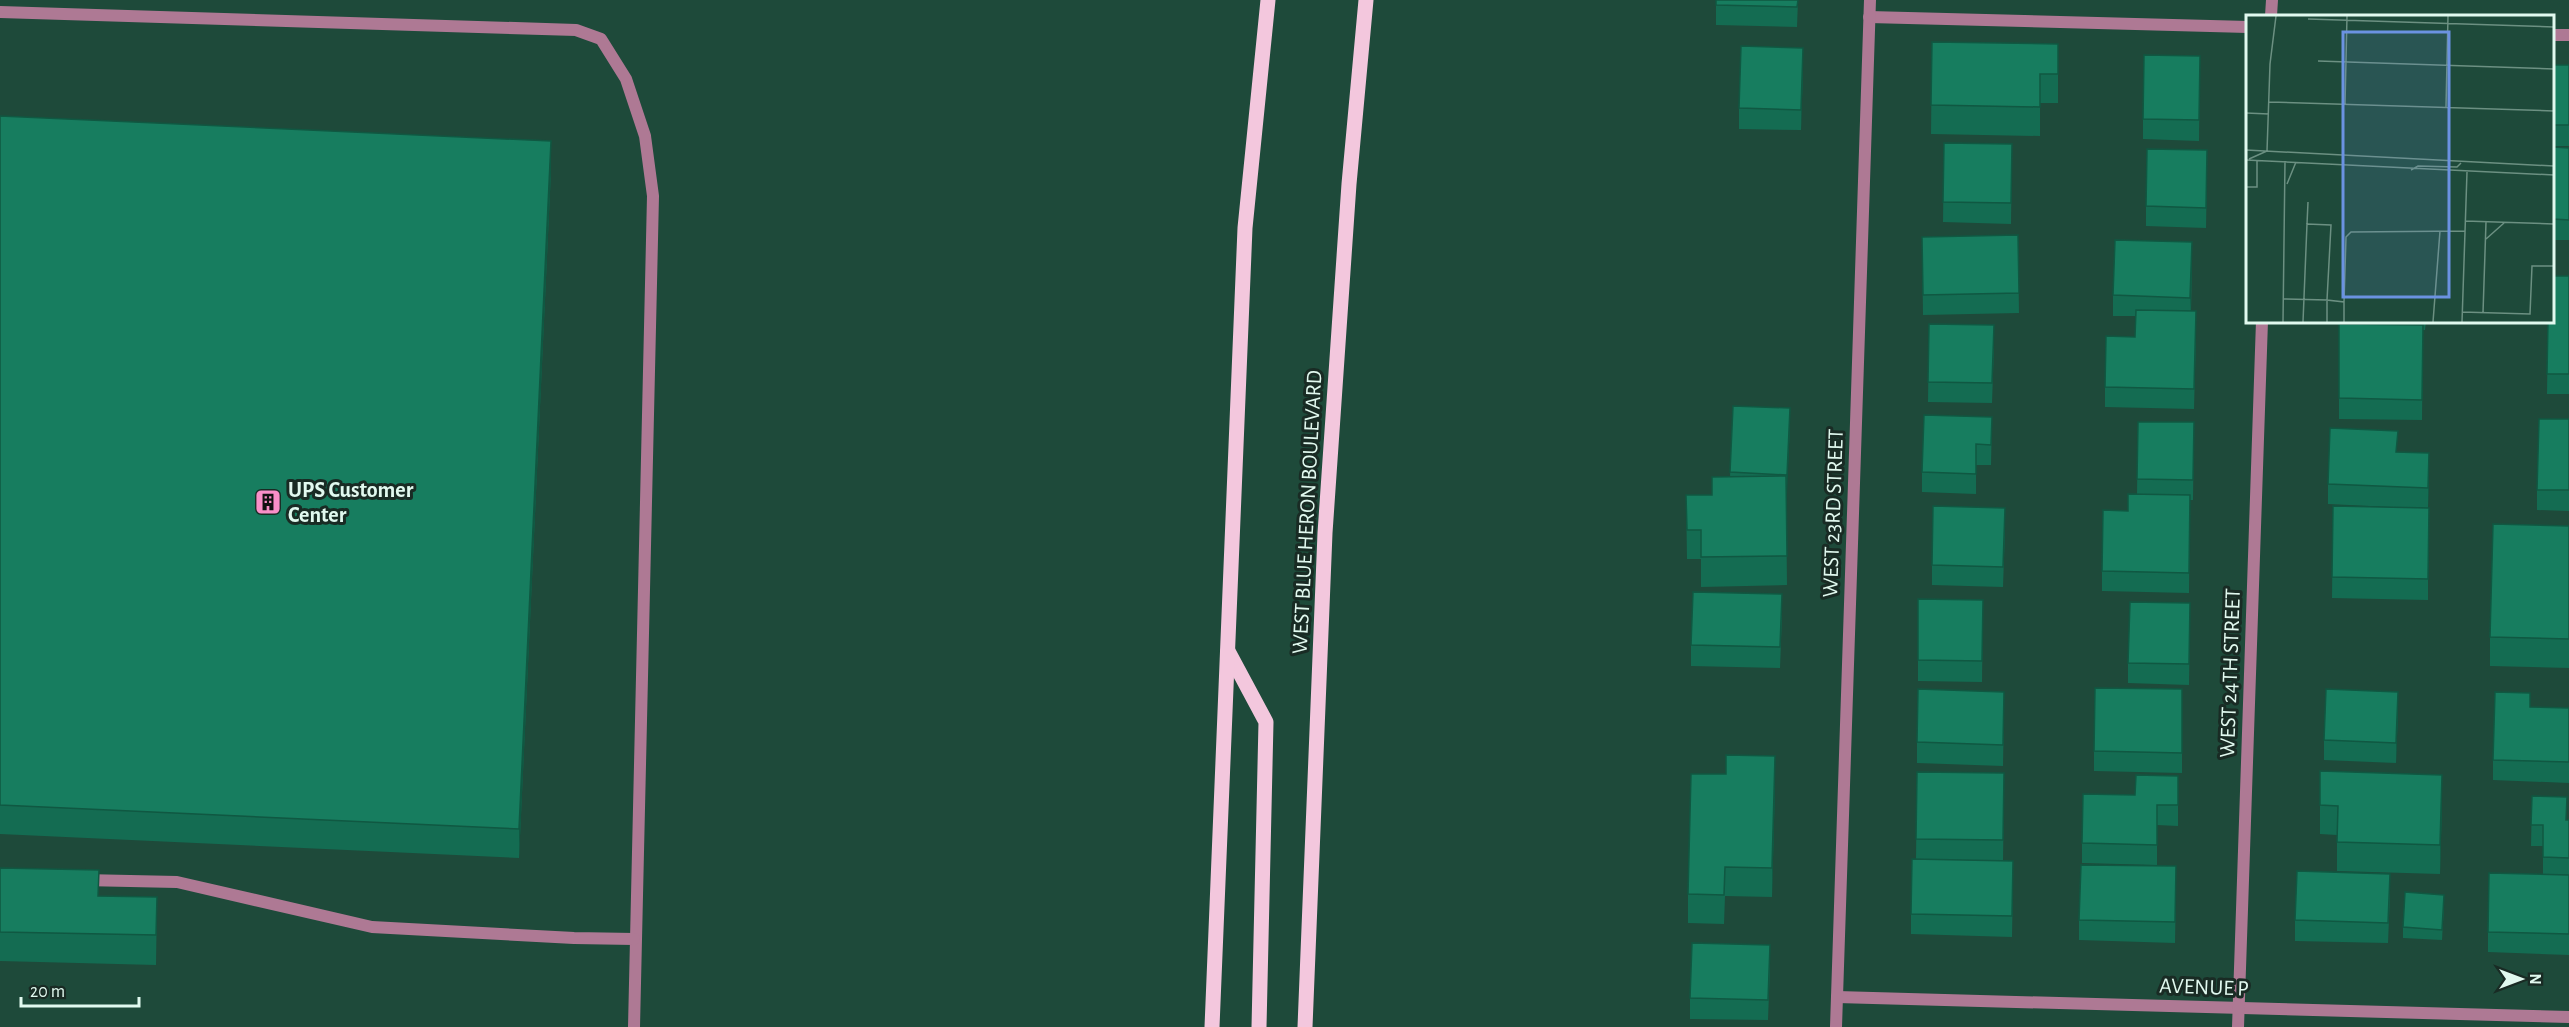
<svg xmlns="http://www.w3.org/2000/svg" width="2569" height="1027" viewBox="0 0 2569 1027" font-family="'Alegreya Sans',sans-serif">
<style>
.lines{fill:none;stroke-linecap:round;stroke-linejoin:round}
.service{stroke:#ae7994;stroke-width:12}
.minor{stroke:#ae7994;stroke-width:12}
.primary{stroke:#f3c7dd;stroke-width:15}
.wall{fill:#146c52}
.shaded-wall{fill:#105842}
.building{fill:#177d5f;stroke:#105842;stroke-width:1.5}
.labels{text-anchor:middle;stroke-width:6;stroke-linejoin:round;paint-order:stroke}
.poi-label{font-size:22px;font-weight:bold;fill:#e1f9ef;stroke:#192b24;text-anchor:start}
.street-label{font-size:22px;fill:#e1f9ef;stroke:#192b24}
.inset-road{fill:none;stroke:#6c9082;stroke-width:1.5}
.view{fill:#6b92e1;fill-opacity:0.15;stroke:#6b92e1;stroke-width:3}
.inset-edge{fill:none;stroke:#e1f9ef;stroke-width:3}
</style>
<rect width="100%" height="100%" fill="#1e4a3a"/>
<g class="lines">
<!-- service -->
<g class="service">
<polyline points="0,12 576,30 601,39 626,79 645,136 653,196 634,1027"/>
<polyline points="83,880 177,882 372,927 574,938 634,939"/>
</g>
<!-- minor -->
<g class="minor">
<polyline points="2271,16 2272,0"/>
<polyline points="1869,17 2248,27"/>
<polyline points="2552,35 2569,35"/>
<polyline points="1837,997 2569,1017"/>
<polyline points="1836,1027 1870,0"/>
<polyline points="2238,1027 2262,321"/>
</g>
<!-- primary -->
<g class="primary">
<polyline points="1228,651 1266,722 1259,1027"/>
<polyline points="1212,1027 1245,228 1268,0"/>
<polyline points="1305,1027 1325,533 1349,184 1366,0"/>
</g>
</g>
<!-- wall -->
<g class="wall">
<polygon points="1716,0 1798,0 1797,27 1716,25"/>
<polygon points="1932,42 2058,73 2058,103 2040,103 2040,136 1931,134"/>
<polygon points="2200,56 2199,141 2143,139 2143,119"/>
<rect x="2553" y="65" width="16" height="81"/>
<polygon points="1803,69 1801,130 1739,129 1739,108"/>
<polygon points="0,116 551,171 519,858 0,834"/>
<polygon points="1944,143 2012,144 2011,224 1943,222"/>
<polygon points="2553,147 2569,148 2569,240 2553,240"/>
<polygon points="2207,171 2206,228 2146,226 2146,206"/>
<polygon points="2018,235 2019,313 1923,315 1922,237"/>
<polygon points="2192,262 2191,311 2196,332 2194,409 2105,407 2105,387 2135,337 2136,316 2113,316 2113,295"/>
<polygon points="2569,276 2569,394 2547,394 2548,321"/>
<polygon points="2341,321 2426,321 2425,330 2423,330 2422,420 2339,419 2339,324 2341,324"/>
<polygon points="1929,324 1994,345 1992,403 1928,402"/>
<polygon points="1733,406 1790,428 1786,495 1787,585 1701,587 1701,559 1687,559 1686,495 1712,495 1730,477"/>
<polygon points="1992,417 1991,465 1976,465 1976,494 1922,492 1922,472"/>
<polygon points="2569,419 2569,511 2537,510 2537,490"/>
<polygon points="2138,422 2194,422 2193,500 2190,500 2189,593 2102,591 2102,571 2128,511 2137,494"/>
<polygon points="2398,452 2429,474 2428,508 2428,600 2332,598 2333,506 2411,508 2328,504 2328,484"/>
<polygon points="2569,526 2569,668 2490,666 2490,637"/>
<polygon points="2005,529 2003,587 1932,585 1932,565"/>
<polygon points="1918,599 1983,600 1982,682 1918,681"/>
<polygon points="1782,614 1780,668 1691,666 1691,645"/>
<polygon points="2190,623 2189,685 2128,683 2128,663"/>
<polygon points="2182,689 2182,773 2094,771 2094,751"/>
<polygon points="2530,707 2569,708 2569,783 2493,780 2493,760"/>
<polygon points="2004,712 2003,766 1917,763 1917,742"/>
<polygon points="2398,712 2396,763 2324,760 2324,740"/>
<polygon points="1917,772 2004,794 2003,861 2013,882 2012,937 1911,934 1911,914 1916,859"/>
<polygon points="2178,776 2178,826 2157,825 2157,865 2082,863 2082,843 2135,795"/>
<polygon points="1775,786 1772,897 1725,896 1724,924 1688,923 1688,894"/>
<polygon points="2532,796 2567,820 2569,820 2569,955 2488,952 2488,932 2543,875 2543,846 2531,846"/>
<polygon points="2442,804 2440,874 2337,871 2337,835 2320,834 2320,805"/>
<polygon points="0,868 99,896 157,897 156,965 0,961"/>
<polygon points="2176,887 2175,943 2079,940 2079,920"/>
<polygon points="2390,894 2388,943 2295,941 2295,920"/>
<polygon points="2444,905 2442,940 2403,938 2403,927"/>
<polygon points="1770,966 1768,1020 1690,1019 1690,998"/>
</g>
<!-- shaded-wall -->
<g class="shaded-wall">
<polygon points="1803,48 1803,69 1801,130 1801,110"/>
<polygon points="551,141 551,171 519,858 519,829"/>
<polygon points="2192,242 2192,262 2190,318 2190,298"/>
<polygon points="1790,408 1790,428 1787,495 1787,475"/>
<polygon points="2429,453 2429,474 2428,508 2428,488"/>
<polygon points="2398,692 2398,712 2396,763 2396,743"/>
<polygon points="1775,756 1775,786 1772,897 1772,868"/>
<polygon points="2442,775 2442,804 2440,874 2440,845"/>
</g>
<!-- building -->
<g class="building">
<polygon points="1716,0 1798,0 1797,7 1716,5"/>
<polygon points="1932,42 2058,44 2058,74 2040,74 2040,107 1931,105"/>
<polygon points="1741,46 1803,48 1801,110 1739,108"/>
<polygon points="2144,55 2200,56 2199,120 2143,119"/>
<rect x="2553" y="65" width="16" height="60"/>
<polygon points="0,116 551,141 519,829 0,805"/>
<polygon points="1944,143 2012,144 2011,203 1943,202"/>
<polygon points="2553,147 2569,148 2569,220 2553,219"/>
<polygon points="2147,149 2207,150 2206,208 2146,206"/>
<polygon points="2018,235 2019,293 1923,295 1922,237"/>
<polygon points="2115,240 2192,242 2190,298 2113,295"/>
<polygon points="2553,276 2569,276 2569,374 2547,374 2548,321 2553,321"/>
<polygon points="2136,310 2196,311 2194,389 2105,387 2106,336 2135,337"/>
<polygon points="1929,324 1994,325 1992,383 1928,382"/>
<polygon points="2339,324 2423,325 2422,400 2339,398"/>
<polygon points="1733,406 1790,408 1787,475 1730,472"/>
<polygon points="1924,415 1992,417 1991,445 1976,444 1976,474 1922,472"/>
<polygon points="2539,419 2569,419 2569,490 2537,490"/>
<polygon points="2138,422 2194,422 2193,480 2137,479"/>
<polygon points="2330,428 2398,431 2396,452 2429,453 2428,488 2328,484"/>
<polygon points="1786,476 1787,556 1701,557 1701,530 1687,530 1686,495 1712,495 1712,477"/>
<polygon points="2128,494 2190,495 2189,573 2102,571 2103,510 2128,511"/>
<polygon points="1933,506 2005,508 2003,567 1932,565"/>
<polygon points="2333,506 2429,508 2428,579 2332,577"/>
<polygon points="2493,524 2569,526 2569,639 2490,637"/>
<polygon points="1693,592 1782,594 1780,647 1691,645"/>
<polygon points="1918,599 1983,600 1982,661 1918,660"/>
<polygon points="2130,602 2190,603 2189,664 2128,663"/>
<polygon points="2095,688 2182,689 2182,753 2094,751"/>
<polygon points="1918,689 2004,692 2003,745 1917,742"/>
<polygon points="2326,689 2398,692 2396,743 2324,740"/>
<polygon points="2495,692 2530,693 2530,707 2569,708 2569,762 2493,760"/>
<polygon points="1726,755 1775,756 1772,868 1725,867 1724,895 1688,894 1691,774 1726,774"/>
<polygon points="2320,771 2442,775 2440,845 2337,842 2338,806 2320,805"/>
<polygon points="1917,772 2004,773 2003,840 1916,839"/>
<polygon points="2136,775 2178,776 2178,805 2157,805 2157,845 2082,843 2083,794 2135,795"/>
<polygon points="2532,796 2567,797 2566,820 2569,820 2569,858 2543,857 2543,825 2531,825"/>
<polygon points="1912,859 2013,861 2012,916 1911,914"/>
<polygon points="2081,865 2176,866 2175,922 2079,920"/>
<polygon points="0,868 99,870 98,896 157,897 156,935 0,932"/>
<polygon points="2297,871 2390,874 2388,923 2295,920"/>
<polygon points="2489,873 2569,875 2569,934 2488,932"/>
<polygon points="2405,892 2444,895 2442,930 2403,927"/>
<polygon points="1692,943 1770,945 1768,1000 1690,998"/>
</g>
<!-- icons -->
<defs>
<symbol id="building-square" viewBox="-11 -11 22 22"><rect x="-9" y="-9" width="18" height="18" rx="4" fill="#f98fc8" stroke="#192b24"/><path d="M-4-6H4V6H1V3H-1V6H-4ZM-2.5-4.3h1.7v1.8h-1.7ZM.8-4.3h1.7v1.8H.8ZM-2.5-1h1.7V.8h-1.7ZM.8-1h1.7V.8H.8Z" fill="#111"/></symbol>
</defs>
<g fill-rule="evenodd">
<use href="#building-square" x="253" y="487" width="30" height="30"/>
</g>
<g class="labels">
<!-- poi labels -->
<g class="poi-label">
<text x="288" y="497">UPS Customer<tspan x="288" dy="25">Center</tspan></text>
</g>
<!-- street labels -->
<g class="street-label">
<text transform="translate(1306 512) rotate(-87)" y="8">WEST BLUE HERON BOULEVARD</text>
<text transform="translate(1832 513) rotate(-88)" y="8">WEST 23RD STREET</text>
<text transform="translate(2229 673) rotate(-88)" y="8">WEST 24TH STREET</text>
<text transform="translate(2204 986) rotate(2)" y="8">AVENUE P</text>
</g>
</g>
<!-- overview -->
<g transform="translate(2246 15)">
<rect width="308" height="308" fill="#1e4a3a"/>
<path class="inset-road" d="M62,4L308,12M72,46L308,54M23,87L308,96M99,89L101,1M200,92L202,1M0,98L23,99M0,135L308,151M3,144L21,136L24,49L30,1M0,145L308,160M165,155L172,151L211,152L215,148M41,169L50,147M0,172H11V145M219,206L308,209M61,209L62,187M240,224L258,208M38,284L81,285V307M98,287L100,222L105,217L219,216M216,297L284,299L286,251H308M237,298L240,207M37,307L39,146M57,307L61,209L85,210L81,285L98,287V307M187,307L194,216M216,307L221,157"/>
<path class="view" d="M97,17H203V282H97Z"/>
<rect width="308" height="308" class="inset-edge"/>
</g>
<!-- north arrow -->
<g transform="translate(2521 979) rotate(90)" stroke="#192b24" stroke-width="4.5" paint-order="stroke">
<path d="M0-4.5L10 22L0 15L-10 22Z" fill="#e1f9ef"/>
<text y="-9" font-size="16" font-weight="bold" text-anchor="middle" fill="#e1f9ef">N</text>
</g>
<!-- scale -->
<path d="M21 997v9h118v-9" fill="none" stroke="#e1f9ef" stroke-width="3"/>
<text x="30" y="997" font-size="18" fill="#e1f9ef" stroke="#192b24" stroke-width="4.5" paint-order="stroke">20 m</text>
</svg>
